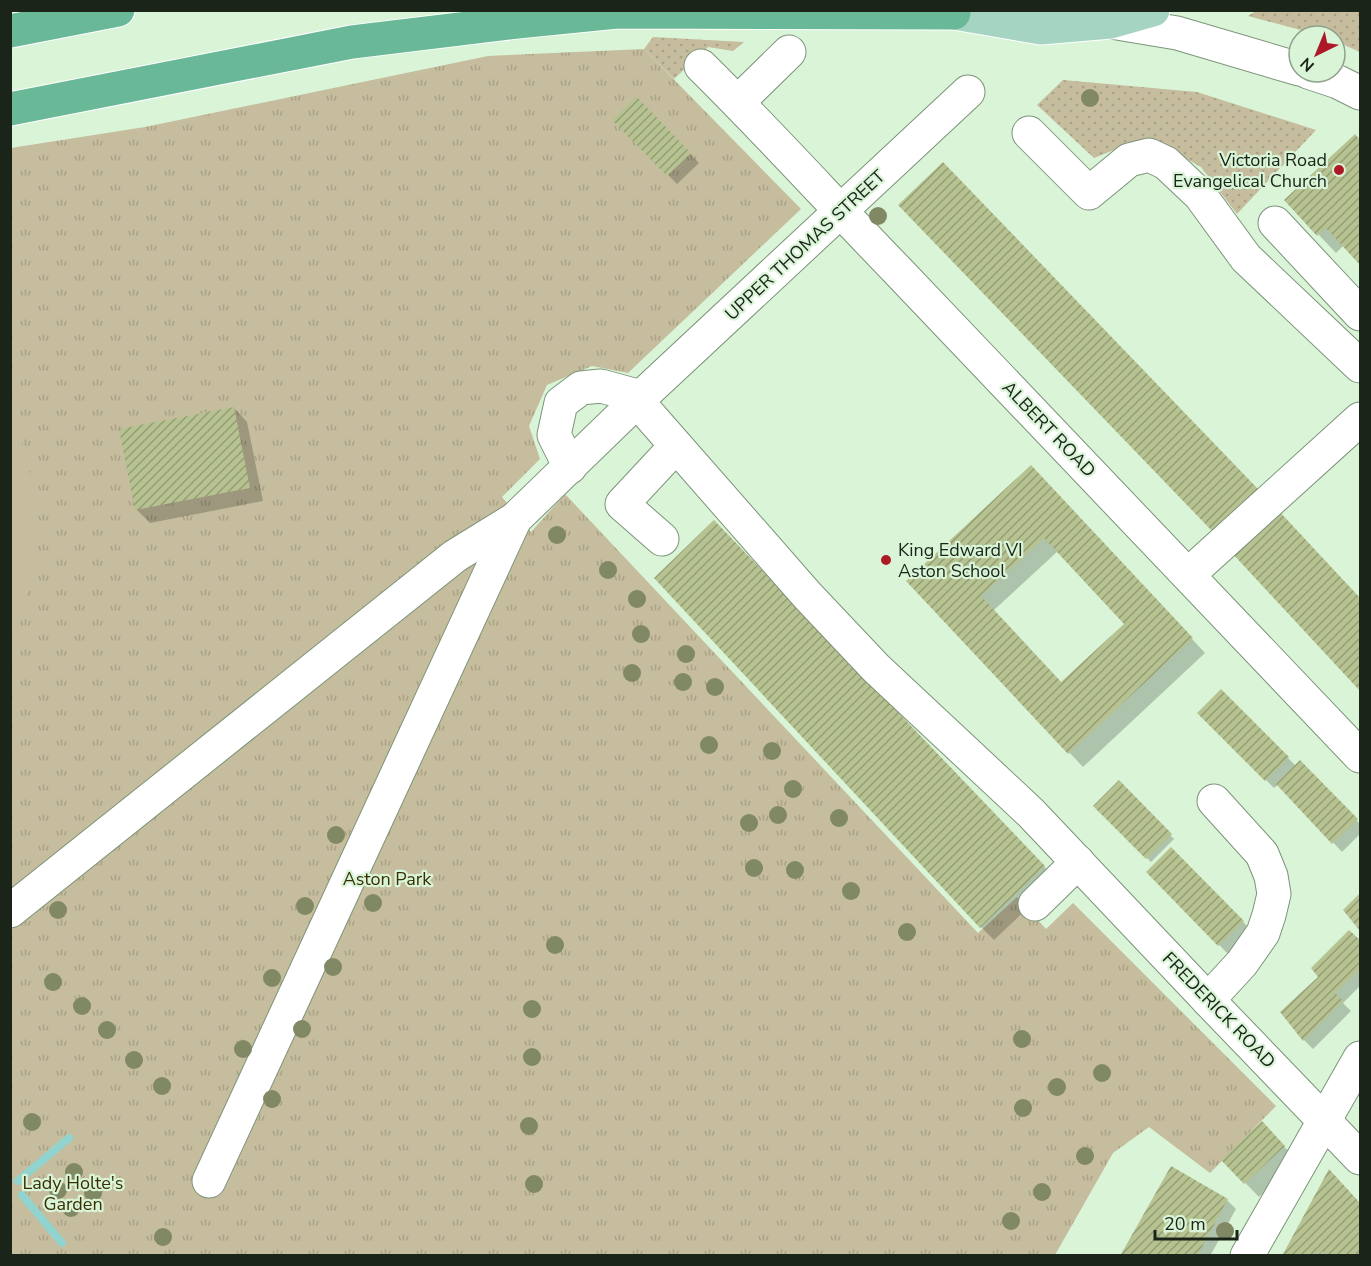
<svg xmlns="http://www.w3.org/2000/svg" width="1371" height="1266" viewBox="0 0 1371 1266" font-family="'Nunito Sans',sans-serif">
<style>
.grass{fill:url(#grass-dots)}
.park{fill:url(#park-tufts)}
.pitch{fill:#c5bd9d}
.shadow{fill:#0003;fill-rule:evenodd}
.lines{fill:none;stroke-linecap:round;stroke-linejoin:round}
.stream{stroke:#91d4cf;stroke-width:8}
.building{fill:url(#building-hatch);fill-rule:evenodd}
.minor-casing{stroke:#7c9479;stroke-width:35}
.major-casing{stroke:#fff;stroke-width:35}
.highway-casing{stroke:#fff;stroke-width:35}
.minor{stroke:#fff;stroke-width:33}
.major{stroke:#a5d5c2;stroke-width:33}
.highway{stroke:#69b999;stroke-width:33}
.tree{fill:#818864}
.poi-dot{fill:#ad1a27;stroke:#daf4d7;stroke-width:2}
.labels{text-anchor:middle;stroke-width:4.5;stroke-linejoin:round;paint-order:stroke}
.poi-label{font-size:18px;fill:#1a2419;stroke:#daf4d7;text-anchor:end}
.street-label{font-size:18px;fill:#1a2419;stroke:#daf4d7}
.park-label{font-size:18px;fill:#392f05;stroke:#daf4d7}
</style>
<defs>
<pattern id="grass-dots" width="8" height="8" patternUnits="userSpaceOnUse" patternTransform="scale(1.5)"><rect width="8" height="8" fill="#c5bd9d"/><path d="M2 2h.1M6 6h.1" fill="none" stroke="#a9a287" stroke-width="1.8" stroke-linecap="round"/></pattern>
<pattern id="park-tufts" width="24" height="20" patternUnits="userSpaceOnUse" patternTransform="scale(1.5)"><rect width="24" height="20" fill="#c5bd9d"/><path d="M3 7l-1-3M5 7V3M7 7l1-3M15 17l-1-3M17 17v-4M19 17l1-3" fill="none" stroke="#a9a287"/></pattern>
<pattern id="building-hatch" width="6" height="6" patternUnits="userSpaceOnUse" patternTransform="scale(1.5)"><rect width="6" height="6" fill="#b7c291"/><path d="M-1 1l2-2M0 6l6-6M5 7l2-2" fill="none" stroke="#949d76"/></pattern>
</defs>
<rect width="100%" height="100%" fill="#daf4d7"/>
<!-- grass -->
<g class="grass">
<polygon points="1256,11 1360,11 1360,52 1335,41 1335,36 1323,36 1248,16"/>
<polygon points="653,37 744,42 733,51 708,47 674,79 644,49"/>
<polygon points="1063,80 1197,92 1316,130 1237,214 1201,167 1162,145 1137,141 1094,158 1037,105"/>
</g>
<!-- park -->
<polygon class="park" points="644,49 801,209 628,373 592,366 547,385 529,426 540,459 502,497 531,532 565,494 978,933 1017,897 1046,929 1073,903 1276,1106 1210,1173 1149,1127 1113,1153 1055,1255 11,1256 11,148 145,127 488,56"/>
<!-- pitch -->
<polygon class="pitch" points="11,419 20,435 38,505 33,578 11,633"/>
<!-- shadow -->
<g class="shadow">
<polygon points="636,98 699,163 677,184 614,120"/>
<polygon points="1355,136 1360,142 1360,263 1344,245 1336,253 1286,200"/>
<polygon points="234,408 247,422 263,501 150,523 136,509"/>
<path d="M1044,480L1205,653L1083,767L908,581ZM1058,551L1126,624L1062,683L994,610Z"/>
<polygon points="1278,512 1360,598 1360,689 1234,553"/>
<polygon points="727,536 1057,880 994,940 981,927"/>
<polygon points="1221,691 1296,766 1300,762 1360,824 1360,834 1342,852 1279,784 1274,788 1199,713"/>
<polygon points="1119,782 1174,839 1151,862 1095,806"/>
<polygon points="1171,849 1252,931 1228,954 1148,872"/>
<polygon points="1349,932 1360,942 1360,986 1343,1003 1351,1011 1313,1049 1304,1040 1282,1012 1320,977"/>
<polygon points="1275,1137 1298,1161 1259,1197 1223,1160"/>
<polygon points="1171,1168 1227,1200 1236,1209 1210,1256 1122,1256"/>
<polygon points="1343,1185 1360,1204 1360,1256 1284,1256"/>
</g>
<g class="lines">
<!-- stream -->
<g class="stream">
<polyline points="18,1181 69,1138"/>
<polyline points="22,1195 62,1243"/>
</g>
</g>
<!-- building -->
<g class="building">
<polygon points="636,96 691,153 667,176 612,120"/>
<polygon points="1355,134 1360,140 1360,265 1326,228 1317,236 1284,200"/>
<polygon points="943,162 1258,489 1213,532 898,205"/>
<polygon points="234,407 250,488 135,510 119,429"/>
<path d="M1031,465L1193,638L1068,754L906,581ZM1044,538L1124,624L1061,682L981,596Z"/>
<polygon points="1278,510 1360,598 1360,691 1232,553"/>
<polygon points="714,520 1045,866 980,928 654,578"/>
<polygon points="1221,689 1289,757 1265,781 1197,713"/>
<polygon points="1300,760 1358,819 1332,844 1276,784"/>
<polygon points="1119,780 1172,834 1146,859 1093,806"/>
<polygon points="1171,847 1244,921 1218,946 1146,872"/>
<polygon points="1360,893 1360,931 1343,910"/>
<polygon points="1349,930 1360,940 1360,969 1335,993 1343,1001 1303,1041 1280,1012 1318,977 1311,968"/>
<polygon points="1262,1121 1285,1146 1244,1184 1221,1160"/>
<polygon points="1171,1166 1228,1199 1209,1234 1197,1256 1120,1256"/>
<polygon points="1329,1169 1360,1203 1360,1256 1326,1256 1322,1251 1319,1256 1282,1256"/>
</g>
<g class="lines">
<defs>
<g id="minor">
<polyline points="1111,22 1177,33 1299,69"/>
<path d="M701,66C768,132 831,202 897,270C1052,432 1206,594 1360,756"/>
<polyline points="1308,72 1338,82 1360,93"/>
<polyline points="738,102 789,52"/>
<polyline points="1029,133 1089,193 1129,160 1149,155 1166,163 1200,195 1246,258 1360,366"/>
<polyline points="1275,223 1360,314"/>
<polyline points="637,401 807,595 876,668 1031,813 1208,1000 1360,1158"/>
<polyline points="570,467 554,435 561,403 581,388 601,386 641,397"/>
<polyline points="662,539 622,504 676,446"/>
<polyline points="1189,574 1360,419"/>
<polyline points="1035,904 1078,862"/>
<polyline points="10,911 455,556 515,519 641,397 968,92"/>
<polyline points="1208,1000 1242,963 1263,933 1269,915 1274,894 1271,876 1262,854 1214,801"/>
<polyline points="209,1181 515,519"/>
<polyline points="1247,1256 1360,1058"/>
</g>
<polyline id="major" points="951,10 954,13 1041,28 1111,22 1153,10"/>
<g id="highway">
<polyline points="10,31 118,10"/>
<polyline points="10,109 352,42 517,22 617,12 954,13"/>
</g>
</defs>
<!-- minor casing -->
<use href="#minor" class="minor-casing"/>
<!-- major casing -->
<use href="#major" class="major-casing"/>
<!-- highway casing -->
<use href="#highway" class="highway-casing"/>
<!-- minor -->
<use href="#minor" class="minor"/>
<!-- major -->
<use href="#major" class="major"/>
<!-- highway -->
<use href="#highway" class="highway"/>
</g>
<!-- trees -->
<g class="tree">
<circle cx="1090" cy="98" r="9"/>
<circle cx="878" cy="216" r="9"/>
<circle cx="557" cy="535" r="9"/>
<circle cx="608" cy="570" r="9"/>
<circle cx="637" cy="599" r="9"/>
<circle cx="641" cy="634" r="9"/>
<circle cx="686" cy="654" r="9"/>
<circle cx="632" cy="673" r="9"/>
<circle cx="683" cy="682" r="9"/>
<circle cx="715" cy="687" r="9"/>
<circle cx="709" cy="745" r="9"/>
<circle cx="772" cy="751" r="9"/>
<circle cx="793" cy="789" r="9"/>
<circle cx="778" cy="815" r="9"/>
<circle cx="839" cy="818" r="9"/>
<circle cx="749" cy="823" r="9"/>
<circle cx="336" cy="835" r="9"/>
<circle cx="754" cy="868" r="9"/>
<circle cx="795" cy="870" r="9"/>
<circle cx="851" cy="891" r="9"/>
<circle cx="373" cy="903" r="9"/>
<circle cx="305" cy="906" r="9"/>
<circle cx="58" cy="910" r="9"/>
<circle cx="907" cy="932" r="9"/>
<circle cx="555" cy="945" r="9"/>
<circle cx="333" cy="967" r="9"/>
<circle cx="272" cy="978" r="9"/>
<circle cx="53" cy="982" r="9"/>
<circle cx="82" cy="1006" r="9"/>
<circle cx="532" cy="1009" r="9"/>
<circle cx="302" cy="1029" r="9"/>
<circle cx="107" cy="1030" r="9"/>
<circle cx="1022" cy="1039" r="9"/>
<circle cx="243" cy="1049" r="9"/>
<circle cx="532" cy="1057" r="9"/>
<circle cx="134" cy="1060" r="9"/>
<circle cx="1102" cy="1073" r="9"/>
<circle cx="162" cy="1086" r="9"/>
<circle cx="1057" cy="1087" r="9"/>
<circle cx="272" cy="1099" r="9"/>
<circle cx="1023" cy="1108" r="9"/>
<circle cx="32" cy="1122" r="9"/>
<circle cx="529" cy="1126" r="9"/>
<circle cx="1085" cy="1156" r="9"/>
<circle cx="74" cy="1172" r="9"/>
<circle cx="534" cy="1184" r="9"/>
<circle cx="58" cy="1190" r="9"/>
<circle cx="1042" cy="1192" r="9"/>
<circle cx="93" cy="1193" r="9"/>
<circle cx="71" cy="1208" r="9"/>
<circle cx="1011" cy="1221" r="9"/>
<circle cx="1225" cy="1231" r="9"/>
<circle cx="163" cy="1237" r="9"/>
</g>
<!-- markers -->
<g class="poi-dot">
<circle cx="1339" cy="170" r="6"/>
<circle cx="886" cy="560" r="6"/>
</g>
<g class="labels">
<!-- poi labels -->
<g class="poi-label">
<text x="1327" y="166">Victoria Road<tspan x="1327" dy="21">Evangelical Church</tspan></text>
<text x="898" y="556" text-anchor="start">King Edward VI<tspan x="898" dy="21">Aston School</tspan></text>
</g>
<!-- street labels -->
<g class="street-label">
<text transform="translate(805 245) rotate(-43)" y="6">UPPER THOMAS STREET</text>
<text transform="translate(1049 429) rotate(46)" y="6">ALBERT ROAD</text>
<text transform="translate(1219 1010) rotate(46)" y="6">FREDERICK ROAD</text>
</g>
<!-- park labels -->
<g class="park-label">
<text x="387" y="885">Aston Park</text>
<text x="73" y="1189">Lady Holte's<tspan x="73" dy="21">Garden</tspan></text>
</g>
</g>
<!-- border -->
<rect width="1371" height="1266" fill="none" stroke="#1a2419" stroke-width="24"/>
<!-- north arrow -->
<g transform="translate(1317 54) rotate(223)"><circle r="28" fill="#daf4d7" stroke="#8da18b" stroke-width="1.5"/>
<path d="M0-4.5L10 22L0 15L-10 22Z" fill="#ad1a27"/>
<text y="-9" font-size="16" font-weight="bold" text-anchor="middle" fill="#1a2419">N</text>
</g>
<!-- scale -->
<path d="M1155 1230v9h82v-9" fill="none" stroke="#1a2419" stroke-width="3"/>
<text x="1164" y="1230" font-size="18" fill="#1a2419" stroke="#daf4d7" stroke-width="4.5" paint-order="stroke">20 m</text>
</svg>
